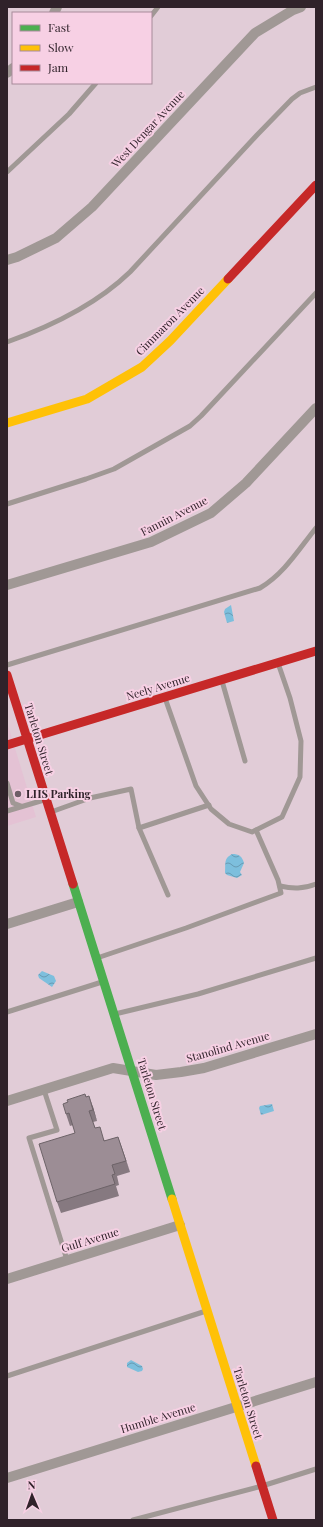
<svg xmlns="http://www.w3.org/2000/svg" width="323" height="1527" viewBox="0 0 323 1527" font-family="'Playfair Display',serif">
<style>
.built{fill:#e4c2d4}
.water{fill:url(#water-waves)}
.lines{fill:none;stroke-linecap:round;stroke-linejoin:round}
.lane{stroke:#a09895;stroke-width:5}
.street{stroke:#a09895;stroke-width:10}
.fast{stroke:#4caf50;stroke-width:9}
.slow{stroke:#ffc107;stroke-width:9}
.jam{stroke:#c62828;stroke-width:9}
.wall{fill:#867980}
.shaded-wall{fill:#6d6368}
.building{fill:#9c8d95;stroke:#6d6368}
.poi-dot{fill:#6e5e67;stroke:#f7d0e4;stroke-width:1.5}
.labels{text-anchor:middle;stroke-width:4;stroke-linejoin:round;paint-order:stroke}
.street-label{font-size:11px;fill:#30222a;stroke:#f7d0e4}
.poi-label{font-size:11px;font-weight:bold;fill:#30222a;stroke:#f7d0e4;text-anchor:start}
</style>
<defs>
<pattern id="water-waves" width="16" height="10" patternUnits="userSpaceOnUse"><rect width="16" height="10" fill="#7dbfdd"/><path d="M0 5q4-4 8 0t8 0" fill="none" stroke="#679bb3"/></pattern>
</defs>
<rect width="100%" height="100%" fill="#e1ccd7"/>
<!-- built -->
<polygon class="built" points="7,722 36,817 7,826"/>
<!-- water -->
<g class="water">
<polygon points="231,605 234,621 227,623 224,612 225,609"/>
<path d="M232,854C239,854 242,856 244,863L240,872L242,875L237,878L227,875L225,873C226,864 223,859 232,854Z"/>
<polygon points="42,971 54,976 56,981 52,987 39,978 38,975"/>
<polygon points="272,1104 274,1111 261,1115 259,1108 260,1106"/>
<polygon points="131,1360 142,1366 143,1369 142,1371 138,1372 127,1367 127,1363"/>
</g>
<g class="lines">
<!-- lane -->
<g class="lane">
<polyline points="151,16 158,7"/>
<polyline points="7,172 69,114 96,83"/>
<path d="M7,342C52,326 96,305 130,272L257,135L292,99L300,93L316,87"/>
<polyline points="7,504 86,479 114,469 190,426 201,416 316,293"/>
<path d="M7,665L260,588C284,574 299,549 316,528"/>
<polyline points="222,681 245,761"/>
<polyline points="165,698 196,786 211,809 229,824 252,832 282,817 300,777 301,741 290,698 278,663"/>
<polyline points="7,783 13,803 21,806"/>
<polyline points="7,811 44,800"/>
<polyline points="51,812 90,798 131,789 139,828 209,805"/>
<polyline points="139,828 168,895"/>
<path d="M280,886C293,889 303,889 316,884"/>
<polyline points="97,958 186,928 281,893 278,880 256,830"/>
<polyline points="7,1012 102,982"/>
<polyline points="115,1014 198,994 316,958"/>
<polyline points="44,1090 57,1130 29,1138 67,1260"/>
<polyline points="7,1376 206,1311"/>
<polyline points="133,1520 262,1486 316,1469"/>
</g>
<!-- street -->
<g class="street">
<polyline points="54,13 57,7"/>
<polyline points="7,73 13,68"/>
<polyline points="7,260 17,257 56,238 92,207 255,33 293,10 301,7"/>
<polyline points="7,585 151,542 211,513 246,483 316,408"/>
<polyline points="7,924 78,902"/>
<polyline points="7,1101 113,1068 156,1075 181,1072 204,1068 316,1034"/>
<polyline points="7,1279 180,1225"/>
<polyline points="7,1478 316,1382"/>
</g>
<!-- fast -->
<polyline class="fast" points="73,884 172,1199"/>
<!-- slow -->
<g class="slow">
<polyline points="7,423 87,399 142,367 170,341 228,279"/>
<polyline points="172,1199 256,1466"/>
</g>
<!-- jam -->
<g class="jam">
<polyline points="228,279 316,185"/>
<polyline points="7,675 73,884"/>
<polyline points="7,745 316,651"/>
<polyline points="256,1466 273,1520"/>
</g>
</g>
<!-- wall -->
<polygon class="wall" points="86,1096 93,1107 97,1121 93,1122 95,1128 105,1141 118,1137 130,1172 117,1176 119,1185 116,1186 119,1196 61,1213 57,1202 75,1133 73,1125 70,1126 66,1114 68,1102"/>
<!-- shaded-wall -->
<g class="shaded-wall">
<polygon points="89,1096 93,1107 97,1121 93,1110"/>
<polygon points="118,1137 122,1148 130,1172 126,1161"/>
</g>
<!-- building -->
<polygon class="building" points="85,1094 86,1097 89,1096 93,1110 89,1111 95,1128 100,1127 104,1141 118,1137 126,1161 112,1165 115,1174 112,1175 115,1184 57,1202 39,1144 75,1133 69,1113 66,1114 63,1104 68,1102 67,1100"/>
<!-- markers -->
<circle class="poi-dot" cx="18" cy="794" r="4"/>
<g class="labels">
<!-- street labels -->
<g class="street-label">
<text transform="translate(148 129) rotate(-47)" y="4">West Dengar Avenue</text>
<text transform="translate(170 321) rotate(-45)" y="4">Cimmaron Avenue</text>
<text transform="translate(174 516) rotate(-27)" y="4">Fannin Avenue</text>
<text transform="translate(158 687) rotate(-17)" y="4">Neely Avenue</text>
<text transform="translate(39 739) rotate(73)" y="4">Tarleton Street</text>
<text transform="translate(228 1047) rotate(-16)" y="4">Stanolind Avenue</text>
<text transform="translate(152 1094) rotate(73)" y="4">Tarleton Street</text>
<text transform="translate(90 1240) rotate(-17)" y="4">Gulf Avenue</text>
<text transform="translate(248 1403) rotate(73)" y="4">Tarleton Street</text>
<text transform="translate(158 1418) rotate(-17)" y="4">Humble Avenue</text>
</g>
<!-- poi labels -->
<g class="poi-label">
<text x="26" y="798">LHS Parking</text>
</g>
</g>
<!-- border -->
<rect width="323" height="1527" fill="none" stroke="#30222a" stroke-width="16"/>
<!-- legend -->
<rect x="12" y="12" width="140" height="72" fill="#f7d0e4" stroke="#a78a9a"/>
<rect x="20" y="25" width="20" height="6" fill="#4caf50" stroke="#a78a9a"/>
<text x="48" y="32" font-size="12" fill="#30222a">Fast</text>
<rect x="20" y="45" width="20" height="6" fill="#ffc107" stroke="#a78a9a"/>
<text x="48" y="52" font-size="12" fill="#30222a">Slow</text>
<rect x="20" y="65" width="20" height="6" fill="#c62828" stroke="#a78a9a"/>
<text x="48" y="72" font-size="12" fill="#30222a">Jam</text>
<!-- north arrow -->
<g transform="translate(32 1495) rotate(358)" stroke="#f7d0e4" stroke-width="3" paint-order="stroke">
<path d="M0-3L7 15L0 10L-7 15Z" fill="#30222a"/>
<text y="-6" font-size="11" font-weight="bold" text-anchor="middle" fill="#30222a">N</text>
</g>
</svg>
